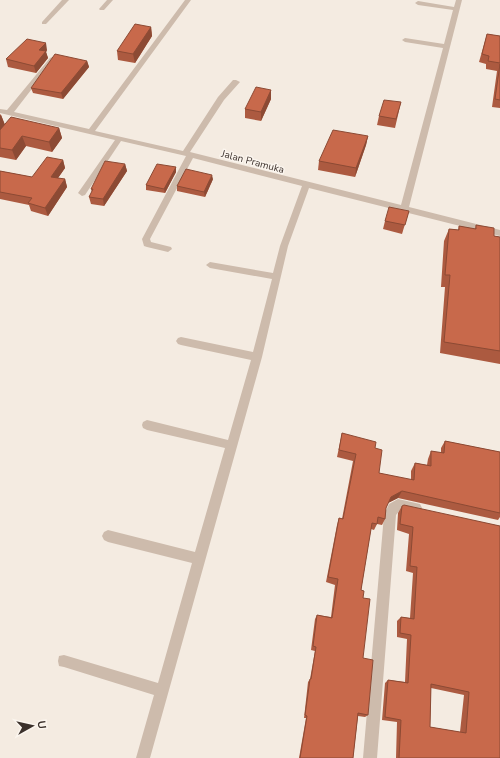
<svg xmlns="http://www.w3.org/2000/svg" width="500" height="758" viewBox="0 0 500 758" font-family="'Nunito Sans',sans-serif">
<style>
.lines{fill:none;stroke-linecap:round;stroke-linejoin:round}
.minor{fill:#cdbbac;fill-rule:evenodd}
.wall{fill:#ac5a40;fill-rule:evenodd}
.shaded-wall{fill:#8c4a34}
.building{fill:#c8694b;stroke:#8c4a34;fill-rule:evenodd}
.labels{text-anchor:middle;stroke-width:3;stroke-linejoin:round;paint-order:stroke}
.far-street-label{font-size:10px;fill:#3b302b;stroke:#fbf5ee}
</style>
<rect width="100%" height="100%" fill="#f4ebe1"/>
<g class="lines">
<!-- minor -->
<g class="minor">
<polygon points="62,0 69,0 46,24 42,24 42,22"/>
<polygon points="107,0 113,0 104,10 100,10 99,9"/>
<polygon points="185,0 191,0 95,131 183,151 218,97 233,80 236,80 240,82 224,100 190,152 401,205 443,48 405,42 402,40 405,38 444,44 453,10 418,5 415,3 418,1 454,7 456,0 462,0 409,207 500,230 500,236 309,188 288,246 262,357 150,758 136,758 154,695 64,667 59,666 58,661 59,656 64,655 158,683 192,563 108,542 104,540 102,536 104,532 108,530 195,552 225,448 147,430 143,428 142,425 143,422 147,420 228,440 251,360 181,345 178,344 176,341 178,338 181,337 253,352 272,279 210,268 206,265 210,262 273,273 280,246 302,186 193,158 150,239 151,242 171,247 172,249 168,252 147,247 144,246 142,239 186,156 121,141 85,195 82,196 78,193 115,140 0,113 0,109 7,110 50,58 52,57 55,59 14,112 89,129"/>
<polygon points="398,499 420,504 422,508 420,512 416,513 400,510 396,515 377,758 363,758 384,515 389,504"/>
</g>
</g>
<!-- wall -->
<g class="wall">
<polygon points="151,27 152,36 135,63 118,60 117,51"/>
<polygon points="487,34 500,36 500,108 492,107 497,71 486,69 486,64 479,62"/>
<polygon points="47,50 46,52 48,58 36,73 8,67 6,59"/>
<polygon points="87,61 89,67 63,99 33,93 31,88"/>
<polygon points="271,90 271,99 261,121 245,118 245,109"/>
<polygon points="401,102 395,128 377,125 379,116"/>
<polygon points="0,114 1,115 5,125 0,130 59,128 62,138 52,152 26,146 16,160 0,157"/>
<polygon points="368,136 366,145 355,177 318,170 319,161"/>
<polygon points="63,160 65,168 58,178 65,179 67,187 48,216 31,211 29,205 0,199 0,171 32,177"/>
<polygon points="125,164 127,171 104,206 91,204 89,197 92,192 91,189"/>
<polygon points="176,167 176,172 165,193 146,190 146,185"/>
<polygon points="213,179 205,197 177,191 177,186"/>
<polygon points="409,211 402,234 383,229 385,221"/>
<polygon points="476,225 494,236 500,237 500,364 440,353 445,287 441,287 444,241 449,229 458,230 459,226 475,229"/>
<polygon points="342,433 375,448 379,473 411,480 411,471 415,463 427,465 428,459 431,451 441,453 441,448 445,441 500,452 500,517 498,520 398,498 388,503 386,508 385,519 382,525 377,524 374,530 371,529 361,590 363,598 363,658 368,715 365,717 358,716 353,758 299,758 306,718 304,718 308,682 310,679 315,651 311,650 315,619 317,615 331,617 335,585 326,582 337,525 339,518 342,519 353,461 337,457"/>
<path d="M402,506L500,526V758H396L397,722L382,720L385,683L388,680L405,682L407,639L397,637V621L401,617L410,618L413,573L406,571L409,534L397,530L398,513ZM431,688L464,695L460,732L430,727Z"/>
</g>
<!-- shaded-wall -->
<g class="shaded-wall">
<polygon points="151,27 152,36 135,63 133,54"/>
<polygon points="46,43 47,50 46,52 48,58 36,73 34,66 39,50"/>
<polygon points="87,61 89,67 63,99 61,93"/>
<polygon points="271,90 271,99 261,121 261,112"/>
<polygon points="1,115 5,125 0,130 0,116"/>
<polygon points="59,128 62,138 52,152 49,142"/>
<polygon points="22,136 26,146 16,160 12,150"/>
<polygon points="368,136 366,145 355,177 356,168"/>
<polygon points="63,160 65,168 53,185 51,177"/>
<polygon points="125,164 127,171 104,206 103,199"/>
<polygon points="176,167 176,172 165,193 164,189"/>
<polygon points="212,175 213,179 205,197 204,192"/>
<polygon points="65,179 67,187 48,216 45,208"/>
<polygon points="402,491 398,498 388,503 391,497"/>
</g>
<!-- building -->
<g class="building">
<polygon points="135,24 151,27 133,54 117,51"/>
<polygon points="487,34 500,36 500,63 488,61 489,56 482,54"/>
<polygon points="27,39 46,43 39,50 46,51 34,66 6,59"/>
<polygon points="55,54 87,61 61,93 31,88"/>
<polygon points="500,64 500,100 495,99"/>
<polygon points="256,87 271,90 261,112 245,109"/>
<polygon points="384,100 401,102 396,119 379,116"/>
<polygon points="11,117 59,128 49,142 22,136 12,150 0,148 0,130"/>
<polygon points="333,130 368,136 356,168 319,161"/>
<polygon points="47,157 63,160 51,177 65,179 45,208 28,203 32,198 0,192 0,171 32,177"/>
<polygon points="105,161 125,164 103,199 89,197 93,189 91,189"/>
<polygon points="157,164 176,167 164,189 146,185"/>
<polygon points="186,169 212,175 204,192 177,186"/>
<polygon points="389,207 409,211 405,225 385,221"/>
<polygon points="476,225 494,228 494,236 500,237 500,351 444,342 450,275 445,275 449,229 459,230 459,226 476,229"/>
<polygon points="342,433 376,442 375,448 382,450 379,473 414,480 415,463 431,466 431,451 444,453 445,441 500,452 500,513 402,491 391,497 386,508 385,519 378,517 377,524 372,523 361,590 364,591 363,598 370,599 363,658 373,660 368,715 358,713 353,758 300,758 307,716 305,715 310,679 311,679 316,647 313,646 317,615 332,618 338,579 328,577 339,518 343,519 356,454 339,450"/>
<path d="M404,505L500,526V758H399L401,720L385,717L388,680L408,683L411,635L400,633L401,617L414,619L417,567L410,566L413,527L400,524L402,506ZM431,684L469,692L466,733L430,727Z"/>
</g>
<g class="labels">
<!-- far-street labels -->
<g class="far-street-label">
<text transform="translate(253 161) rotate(15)" y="4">Jalan Pramuka</text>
</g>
</g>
<!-- north arrow -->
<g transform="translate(32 726) rotate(82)" stroke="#fbf5ee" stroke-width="3" paint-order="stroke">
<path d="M0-3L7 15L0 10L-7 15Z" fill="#3b302b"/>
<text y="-6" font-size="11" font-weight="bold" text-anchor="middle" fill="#3b302b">U</text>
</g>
</svg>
